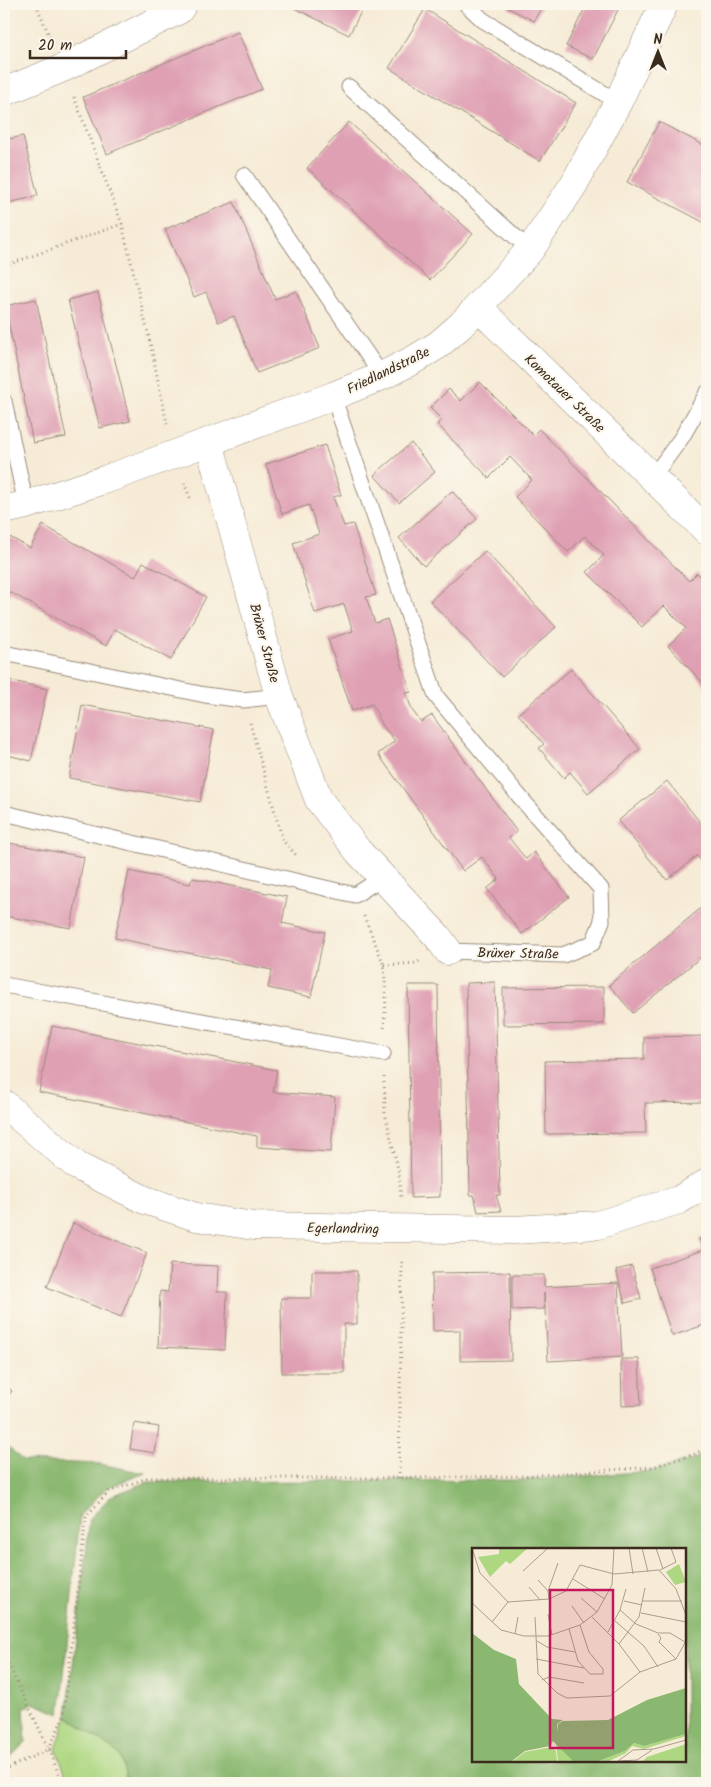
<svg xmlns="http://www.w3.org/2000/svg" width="711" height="1787" viewBox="0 0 711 1787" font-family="Kalam,sans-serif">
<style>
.green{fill:#aed782;stroke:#748050}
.forest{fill:#8ab870;stroke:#627147;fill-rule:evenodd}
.building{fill:#dfa0b4}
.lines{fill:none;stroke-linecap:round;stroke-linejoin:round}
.lane-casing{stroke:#988a7a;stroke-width:17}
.street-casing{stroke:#988a7a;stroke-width:29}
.path{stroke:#988a7a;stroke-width:3;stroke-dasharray:1 4;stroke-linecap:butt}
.lane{stroke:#fff;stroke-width:15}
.street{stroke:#fff;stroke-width:28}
.labels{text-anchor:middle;stroke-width:4;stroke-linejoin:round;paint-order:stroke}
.street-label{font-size:14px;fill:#3b2a1e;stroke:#fbf7ec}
.inset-road{fill:none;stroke:#ab9e8c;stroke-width:1}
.view{fill:#c2185b;fill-opacity:0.15;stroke:#c2185b;stroke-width:2.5}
.inset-edge{fill:none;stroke:#3b2a1e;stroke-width:2.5}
</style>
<rect width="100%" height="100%" fill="#fbf7ec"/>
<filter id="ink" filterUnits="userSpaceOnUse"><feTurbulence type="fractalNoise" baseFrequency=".02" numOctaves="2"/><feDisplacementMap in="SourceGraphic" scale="10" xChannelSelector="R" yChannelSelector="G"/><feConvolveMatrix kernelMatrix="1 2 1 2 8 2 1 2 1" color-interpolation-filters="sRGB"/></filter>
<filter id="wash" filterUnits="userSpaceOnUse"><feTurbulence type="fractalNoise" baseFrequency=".0096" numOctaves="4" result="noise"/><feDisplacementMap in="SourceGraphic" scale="20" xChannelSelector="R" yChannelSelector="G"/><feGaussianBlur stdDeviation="1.12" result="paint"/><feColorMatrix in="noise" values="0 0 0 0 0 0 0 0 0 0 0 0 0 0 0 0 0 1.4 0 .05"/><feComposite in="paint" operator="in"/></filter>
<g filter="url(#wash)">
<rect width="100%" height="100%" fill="#f6ebd6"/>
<!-- green -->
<g class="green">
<polygon points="67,1716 119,1754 128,1783 69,1783 56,1749"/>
<polygon points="6,1775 43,1782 44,1783 4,1783 4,1776"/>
</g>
<!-- forest -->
<g class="forest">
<polygon points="4,1442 23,1461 100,1464 145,1473 106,1488 80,1515 60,1714 33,1703 24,1708 26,1742 4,1763"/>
<path d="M707,1452V1783H128L119,1754L67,1716L90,1518L111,1496L148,1482L524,1480L653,1471L696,1458ZM473,1550H685V1761H473Z"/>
</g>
<g id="blocks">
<!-- building -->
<g class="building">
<polygon points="286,4 365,4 349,35"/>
<polygon points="510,4 543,4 534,21 508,8"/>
<polygon points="587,4 621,4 593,59 566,46"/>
<polygon points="425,9 576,103 540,161 389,68"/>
<polygon points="238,32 262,89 107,154 83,97"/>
<polygon points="349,122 473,234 430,280 307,168"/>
<polygon points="659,122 707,147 707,224 627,182"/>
<polygon points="23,136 38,196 4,204 4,140"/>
<polygon points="234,202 275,299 296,291 320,348 257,373 234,316 218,322 206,292 194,297 165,229"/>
<polygon points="98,292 130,421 100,428 68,300"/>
<polygon points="36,299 66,437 33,443 5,306"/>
<polygon points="480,382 533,435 539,429 689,581 697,573 707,583 707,687 668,646 686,628 664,606 642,627 587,572 604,555 585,536 568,552 515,497 532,480 510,457 489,478 437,424 442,420 430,408 449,389 461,401"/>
<polygon points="411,443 435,472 399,503 374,475"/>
<polygon points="325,445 341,495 333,497 344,526 353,524 376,595 366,597 375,623 387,619 411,692 406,693 412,710 421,722 432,715 517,832 509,838 526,859 534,852 569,897 522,934 487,889 499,879 482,857 463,871 378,754 395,741 383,726 372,704 352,711 328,639 353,631 344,604 315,613 293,543 319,534 309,505 282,514 266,464"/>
<polygon points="452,491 477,519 424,566 399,538"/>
<polygon points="43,525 135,577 143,562 206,597 171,660 115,629 106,646 10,592 4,604 4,534 30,548"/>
<polygon points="485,551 556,627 502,677 430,601"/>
<polygon points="571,669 640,749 588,793 570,772 564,778 539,748 544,744 518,714"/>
<polygon points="4,679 47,689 31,761 4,754"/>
<polygon points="82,705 214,730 200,802 69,778"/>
<polygon points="667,781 707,831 707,868 697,856 667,880 618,821"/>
<polygon points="4,842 84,857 71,928 4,916"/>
<polygon points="129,871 190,884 192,878 287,897 282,923 325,932 311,997 268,988 272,970 115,938"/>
<polygon points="707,903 707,952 633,1013 609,985"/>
<polygon points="495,982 500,1195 496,1195 501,1211 478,1212 474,1195 470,1195 466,983"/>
<polygon points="408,985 438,985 440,1197 411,1198"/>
<polygon points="604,987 604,1024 503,1025 503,988"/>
<polygon points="52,1026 277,1070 273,1092 335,1097 331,1152 257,1147 257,1136 39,1092"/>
<polygon points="707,1036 707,1102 645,1103 646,1133 546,1134 545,1061 644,1059 644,1037"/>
<polygon points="73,1223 147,1253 121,1317 47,1287"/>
<polygon points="707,1236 707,1324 672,1336 650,1268 703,1250 699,1239"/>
<polygon points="170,1264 218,1266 217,1292 227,1292 225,1350 158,1347 160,1291 168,1292"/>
<polygon points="632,1266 641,1299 625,1303 616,1270"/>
<polygon points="312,1271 357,1271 357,1324 344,1324 344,1373 282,1373 281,1298 312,1298"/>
<polygon points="510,1272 511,1360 460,1361 460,1330 433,1331 432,1273"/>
<polygon points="512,1275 544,1275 544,1287 618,1283 622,1357 548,1361 544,1293 544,1309 512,1310"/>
<polygon points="621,1359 639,1359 641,1405 622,1406"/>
<polygon points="4,1384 12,1391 4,1401"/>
<polygon points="134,1423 159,1427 155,1453 130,1449"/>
</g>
</g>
</g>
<g filter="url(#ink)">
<use href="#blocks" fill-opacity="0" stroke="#988a7a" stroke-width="1"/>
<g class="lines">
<defs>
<g id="lane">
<polyline points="466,4 483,20 618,102"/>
<polyline points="349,87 530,250"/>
<polyline points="244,175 382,376"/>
<polyline points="333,396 436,696 525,803 601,889 602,921 593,943 563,955 448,951"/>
<polyline points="4,401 26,505"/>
<polyline points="652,478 682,437 707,393"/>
<polyline points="4,653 205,695 243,700 279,696"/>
<polyline points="4,813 355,895 382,878"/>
<polyline points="4,985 383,1054"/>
</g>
<g id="street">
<polyline points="4,92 63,68 179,10 183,4"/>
<polyline points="478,307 707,531"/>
<polyline points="209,442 279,696 319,800 358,851 438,937 448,951"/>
<polyline points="4,510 26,505 107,479 333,396 382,376 415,359 438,345 461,325 530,250 574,184 618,102 664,4"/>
<polyline points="4,1104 77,1166 145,1200 196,1217 254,1226 514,1230 598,1225 679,1200 707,1183"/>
</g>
</defs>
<!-- lane casing -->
<use href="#lane" class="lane-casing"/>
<!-- street casing -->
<use href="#street" class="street-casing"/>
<!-- path -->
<g class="path">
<polyline points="36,4 51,40"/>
<polyline points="74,97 122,224 149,337 167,424"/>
<polyline points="4,266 122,224"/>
<polyline points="184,483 191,500"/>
<polyline points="250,723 283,841 296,855"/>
<polyline points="364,916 384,965 386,998 384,1031"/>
<polyline points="384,965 417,963 419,961"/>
<polyline points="384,1077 385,1113 399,1173 401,1199"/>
<polyline points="399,1478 402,1258"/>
<polyline points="4,1655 49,1749 62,1783"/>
<polyline points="4,1770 49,1749 64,1715 86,1516 109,1492 147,1478 399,1478 524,1476 652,1467 695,1454 707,1447"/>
</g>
<!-- lane -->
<use href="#lane" class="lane"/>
<!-- street -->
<use href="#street" class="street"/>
</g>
</g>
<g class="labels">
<!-- street labels -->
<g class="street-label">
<text transform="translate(388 370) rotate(-26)" y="5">Friedlandstraße</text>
<text transform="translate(565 393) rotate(44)" y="5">Komotauer Straße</text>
<text transform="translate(265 643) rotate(75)" y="5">Brüxer Straße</text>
<text transform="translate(518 953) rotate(1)" y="5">Brüxer Straße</text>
<text transform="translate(343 1228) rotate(1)" y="5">Egerlandring</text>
</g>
</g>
<!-- overview -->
<g transform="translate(472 1548)">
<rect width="214" height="214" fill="#f6ebd6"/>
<path d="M27,0H56L38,16L34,13L18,29L6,9L27,6ZM207,16L214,34L203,37L194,24ZM214,186V188L172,201L160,198L154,205L135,214H124L153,203L162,195L172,198ZM84,194L98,207L102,214H86ZM214,196V214H170L175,209ZM79,199L84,203L85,214H40L53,204Z" fill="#aed782"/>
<path d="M0,85L22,102L44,111L47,136L80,171L91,172L85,176V184L86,176L91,173L136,172L175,152L214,140V186L172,198L162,195L153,203L124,214H102L81,193L78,198L53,203L40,213L0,214Z" fill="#8ab870"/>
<path class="inset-road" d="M0,0L8,25L36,54L20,74M157,0L161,26M170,0L176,24M184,0L191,21M188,22L204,14L199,0M51,23L76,0M101,31L133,51M66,32L76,43L77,51M57,39L68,52M76,43L86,15M109,50L125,64M152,53L170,57M170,53H210M36,54L77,51L94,43L108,17L142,26L187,22L204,41L214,67M0,55L29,82L52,88H76L108,77L125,64L140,37L142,0M100,58L112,75M148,62L164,76L186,85H198L213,94M169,65L214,74M76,66L80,87M63,69L66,126L85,145L95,150L138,148L168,124L204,111L214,93M120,69L147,96L168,124M143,73L172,98L186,119M97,81L106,113L118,126H131V121L117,104L108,77M136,84L148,62L154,41M43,86L46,69M186,86L189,90L187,94L204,111M65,93L75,99L103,104M147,96L167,69L173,40M64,111L112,120M70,132L77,129L112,135M146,213L161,202L182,201L214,192M147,213L165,212L180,202"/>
<path class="view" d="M78,42H141V200H78Z"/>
<rect width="214" height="214" class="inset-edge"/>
</g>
<!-- margin -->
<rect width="711" height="1787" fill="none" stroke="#fbf7ec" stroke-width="20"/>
<!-- north arrow -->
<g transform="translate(658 52)" stroke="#fbf7ec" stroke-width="4" paint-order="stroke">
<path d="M0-4L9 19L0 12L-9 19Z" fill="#3b2a1e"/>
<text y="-8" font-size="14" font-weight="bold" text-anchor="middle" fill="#3b2a1e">N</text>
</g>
<!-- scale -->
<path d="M30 50v8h96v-8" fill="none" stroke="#3b2a1e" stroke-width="2.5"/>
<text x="38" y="50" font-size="15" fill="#3b2a1e" stroke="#fbf7ec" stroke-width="4" paint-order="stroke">20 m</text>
</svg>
